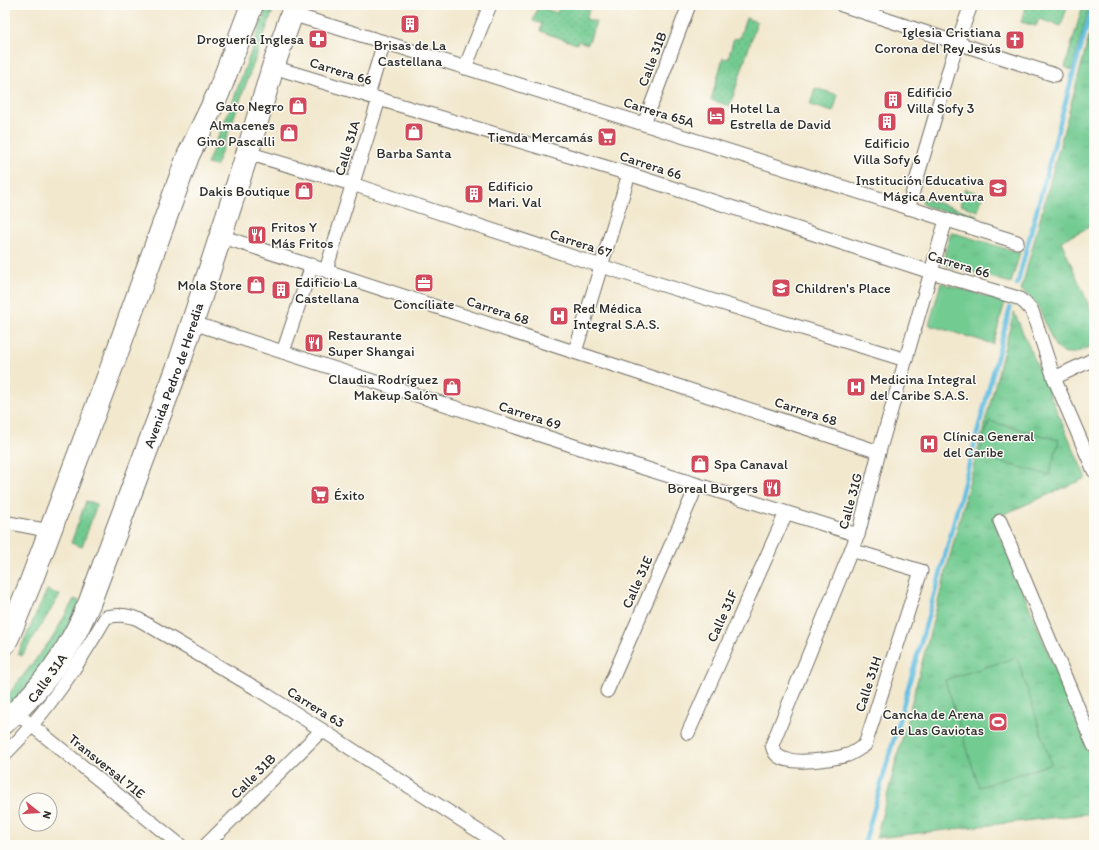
<svg xmlns="http://www.w3.org/2000/svg" width="1099" height="850" viewBox="0 0 1099 850" font-family="Itim,sans-serif">
<style>
.grass{fill:url(#grass-dots);stroke:#4e7b5e}
.park{fill:url(#park-tufts);stroke:#4e7b5e}
.garden{fill:#72cb91;stroke:#4e7b5e}
.lines{fill:none;stroke-linecap:round;stroke-linejoin:round}
.stream{stroke:#64bfe2;stroke-width:4.5}
.street-casing{stroke:#716d64;stroke-width:15}
.highway-casing{stroke:#716d64;stroke-width:24}
.street{stroke:#fff;stroke-width:13}
.highway{stroke:#fff;stroke-width:22}
.labels{text-anchor:middle;stroke-width:3;stroke-linejoin:round;paint-order:stroke}
.poi-label{font-size:14px;fill:#2b2b2b;stroke:#fdfcf7;text-anchor:start}
.street-label{font-size:14px;fill:#2b2b2b;stroke:#fdfcf7}
</style>
<defs>
<pattern id="grass-dots" width="8" height="8" patternUnits="userSpaceOnUse"><rect width="8" height="8" fill="#72cb91"/><path d="M2 2h.1M6 6h.1" fill="none" stroke="#63ae7d" stroke-width="1.8" stroke-linecap="round"/></pattern>
<pattern id="park-tufts" width="24" height="20" patternUnits="userSpaceOnUse"><rect width="24" height="20" fill="#72cb91"/><path d="M3 7l-1-3M5 7V3M7 7l1-3M15 17l-1-3M17 17v-4M19 17l1-3" fill="none" stroke="#63ae7d"/></pattern>
</defs>
<rect width="100%" height="100%" fill="#fdfcf7"/>
<filter id="ink" filterUnits="userSpaceOnUse"><feTurbulence type="fractalNoise" baseFrequency=".025" numOctaves="2"/><feDisplacementMap in="SourceGraphic" scale="8" xChannelSelector="R" yChannelSelector="G"/><feConvolveMatrix kernelMatrix="1 2 1 2 8 2 1 2 1" color-interpolation-filters="sRGB"/></filter>
<filter id="wash" filterUnits="userSpaceOnUse"><feTurbulence type="fractalNoise" baseFrequency=".012" numOctaves="4" result="noise"/><feDisplacementMap in="SourceGraphic" scale="16" xChannelSelector="R" yChannelSelector="G"/><feGaussianBlur stdDeviation="0.9" result="paint"/><feColorMatrix in="noise" values="0 0 0 0 0 0 0 0 0 0 0 0 0 0 0 0 0 1.4 0 .05"/><feComposite in="paint" operator="in"/></filter>
<g filter="url(#wash)">
<rect width="100%" height="100%" fill="#f2e8ce"/>
<!-- grass -->
<g class="grass">
<polygon points="268,5 275,5 216,166 207,164 231,106"/>
<polygon points="560,5 591,5 586,19 596,22 588,44 578,41 577,44 540,31 542,24 533,21 538,6 557,13"/>
<polygon points="1027,5 1068,5 1061,26 1039,19 1036,26 1021,22"/>
<polygon points="1083,5 1090,5 1072,70 1065,67"/>
<polygon points="746,18 757,22 730,106 711,100 723,58 728,59 734,38 739,39"/>
<polygon points="815,88 838,95 833,112 810,105"/>
<polygon points="965,189 983,195 978,211 960,205"/>
<path d="M922,198L977,215L975,221L926,206C922,204 922,202 922,198Z"/>
<polygon points="86,501 97,504 82,547 71,543"/>
<polygon points="47,590 60,595 22,656 18,654"/>
<polygon points="74,599 80,601 60,646 5,712 5,699 53,637"/>
</g>
<!-- park -->
<g class="park">
<polygon points="1094,18 1094,128 1088,153 1094,166 1094,225 1061,241 1094,317 1094,345 1076,353 1068,353 1062,352 1055,346 1037,304 1021,290"/>
<polygon points="951,232 1020,253 1011,283 946,265 943,260"/>
<polygon points="1014,312 1086,478 993,519 1086,744 1094,741 1094,813 876,838"/>
</g>
<!-- garden -->
<g class="garden">
<polygon points="941,283 1005,302 993,344 929,325"/>
<polygon points="989,421 1059,440 1049,475 979,456"/>
<polygon points="1017,657 1051,764 979,787 945,680"/>
</g>
<g class="lines">
<!-- stream -->
<g class="stream">
<polyline points="1017,285 1071,81 1093,5"/>
<polyline points="864,845 942,567 1010,308"/>
</g>
</g>
</g>
<g filter="url(#ink)">
<g class="lines">
<defs>
<g id="street">
<polyline points="842,5 1055,75"/>
<polyline points="291,14 384,42 1017,242"/>
<polyline points="273,67 379,99 629,174 931,272 1018,298 1025,303 1032,311 1054,378 1094,471"/>
<polyline points="465,68 490,5"/>
<polyline points="644,124 689,5"/>
<polyline points="247,153 352,184 601,266 906,360"/>
<polyline points="908,208 957,43 971,5"/>
<polyline points="220,236 879,452"/>
<polyline points="326,270 379,99 368,96 384,42"/>
<polyline points="193,323 596,453 858,535"/>
<polyline points="283,352 312,265"/>
<polyline points="575,352 629,174"/>
<polyline points="1054,378 1094,359"/>
<polyline points="1000,521 1094,746"/>
<polyline points="5,522 50,531"/>
<path d="M851,550L921,571L865,745C860,748 854,753 848,755C833,759 791,766 778,756C774,753 773,750 772,745L855,541L858,535L879,452L946,220"/>
<polyline points="607,691 692,497 696,485"/>
<polyline points="15,712 180,845"/>
<polyline points="688,733 786,513"/>
<path d="M5,754C46,714 78,665 106,617C119,615 125,614 138,619L259,690L322,730L500,845"/>
<polyline points="206,845 322,730"/>
</g>
<g id="highway">
<polyline points="5,643 9,635 30,584 114,361 188,156 218,94 252,5"/>
<path id="s1" d="M5,722C32,697 57,668 74,635C80,625 84,614 89,604L180,361L244,164L273,67L295,5"/>
</g>
</defs>
<!-- street casing -->
<use href="#street" class="street-casing"/>
<!-- highway casing -->
<use href="#highway" class="highway-casing"/>
<!-- street -->
<use href="#street" class="street"/>
<!-- highway -->
<use href="#highway" class="highway"/>
</g>
</g>
<!-- icons -->
<defs>
<symbol id="building-square" viewBox="-11 -11 22 22"><rect x="-9" y="-9" width="18" height="18" rx="4" fill="#d1495b" stroke="#fdfcf7"/><path d="M-4-6H4V6H1V3H-1V6H-4ZM-2.5-4.3h1.7v1.8h-1.7ZM.8-4.3h1.7v1.8H.8ZM-2.5-1h1.7V.8h-1.7ZM.8-1h1.7V.8H.8Z" fill="#fff"/></symbol>
<symbol id="pharmacy-square" viewBox="-11 -11 22 22"><rect x="-9" y="-9" width="18" height="18" rx="4" fill="#d1495b" stroke="#fdfcf7"/><path d="M-2-6h4v4h4v4h-4v4h-4v-4h-4v-4h4Z" fill="#fff"/></symbol>
<symbol id="church-square" viewBox="-11 -11 22 22"><rect x="-9" y="-9" width="18" height="18" rx="4" fill="#d1495b" stroke="#fdfcf7"/><path d="M-1.2-6h2.4v3.5h3.3v2.4h-3.3V6h-2.4V-.1h-3.3v-2.4h3.3Z" fill="#fff"/></symbol>
<symbol id="shop-square" viewBox="-11 -11 22 22"><rect x="-9" y="-9" width="18" height="18" rx="4" fill="#d1495b" stroke="#fdfcf7"/><path d="M-5-2.5h2.3a2.7 3.5 0 0 1 5.4 0H5L5.5 6h-11ZM-1.5-2.5h3a1.5 2.3 0 0 0-3 0Z" fill="#fff"/></symbol>
<symbol id="hotel-square" viewBox="-11 -11 22 22"><rect x="-9" y="-9" width="18" height="18" rx="4" fill="#d1495b" stroke="#fdfcf7"/><path d="M-6-4.5h1.5V1H6V5H4.5V3h-9V5H-6ZM-4 0a1.8 1.8 0 1 1 3.6 0ZM.5 0V-2.5h3Q6-2.5 6 0Z" fill="#fff"/></symbol>
<symbol id="supermarket-square" viewBox="-11 -11 22 22"><rect x="-9" y="-9" width="18" height="18" rx="4" fill="#d1495b" stroke="#fdfcf7"/><path d="M-6-5.5h2.5l.6 2H6L4.5 2H-2.5L-4.4-4H-6ZM-1.5 3.2a1.3 1.3 0 1 0 .1 0ZM3 3.2a1.3 1.3 0 1 0 .1 0Z" fill="#fff"/></symbol>
<symbol id="school-square" viewBox="-11 -11 22 22"><rect x="-9" y="-9" width="18" height="18" rx="4" fill="#d1495b" stroke="#fdfcf7"/><path d="M0-5L7-2L0 1L-7-2ZM-4 1L0 2.5L4 1V4Q0 6-4 4Z" fill="#fff"/></symbol>
<symbol id="restaurant-square" viewBox="-11 -11 22 22"><rect x="-9" y="-9" width="18" height="18" rx="4" fill="#d1495b" stroke="#fdfcf7"/><path d="M-5-6h1v4h1v-4h1v4h1v-4h1v5L-1.5 .5V6h-2V.5L-5-1ZM5-6V6H3V1.5H1.5Q1.5-4 5-6Z" fill="#fff"/></symbol>
<symbol id="office-square" viewBox="-11 -11 22 22"><rect x="-9" y="-9" width="18" height="18" rx="4" fill="#d1495b" stroke="#fdfcf7"/><path d="M-6-3h4V-5.5h4V-3h4V5H-6ZM-1-4.5V-3h2v-1.5ZM-6 0V1H6V0Z" fill="#fff"/></symbol>
<symbol id="hospital-square" viewBox="-11 -11 22 22"><rect x="-9" y="-9" width="18" height="18" rx="4" fill="#d1495b" stroke="#fdfcf7"/><path d="M-5-5h3v3.5h4V-5h3V5h-3V1.5h-4V5h-3Z" fill="#fff"/></symbol>
<symbol id="stadium-square" viewBox="-11 -11 22 22"><rect x="-9" y="-9" width="18" height="18" rx="4" fill="#d1495b" stroke="#fdfcf7"/><path d="M0-5a6.5 5 0 1 0 0 10a6.5 5 0 1 0 0-10ZM-3.5-1.8h7v3.6h-7Z" fill="#fff"/></symbol>
</defs>
<g fill-rule="evenodd">
<use href="#building-square" x="399" y="13" width="22" height="22"/>
<use href="#pharmacy-square" x="307" y="28" width="22" height="22"/>
<use href="#church-square" x="1004" y="29" width="22" height="22"/>
<use href="#building-square" x="882" y="89" width="22" height="22"/>
<use href="#shop-square" x="287" y="95" width="22" height="22"/>
<use href="#hotel-square" x="705" y="105" width="22" height="22"/>
<use href="#building-square" x="876" y="111" width="22" height="22"/>
<use href="#shop-square" x="403" y="121" width="22" height="22"/>
<use href="#shop-square" x="278" y="122" width="22" height="22"/>
<use href="#supermarket-square" x="596" y="126" width="22" height="22"/>
<use href="#school-square" x="987" y="177" width="22" height="22"/>
<use href="#shop-square" x="293" y="180" width="22" height="22"/>
<use href="#building-square" x="463" y="183" width="22" height="22"/>
<use href="#restaurant-square" x="246" y="224" width="22" height="22"/>
<use href="#office-square" x="413" y="272" width="22" height="22"/>
<use href="#shop-square" x="245" y="274" width="22" height="22"/>
<use href="#school-square" x="770" y="277" width="22" height="22"/>
<use href="#building-square" x="270" y="279" width="22" height="22"/>
<use href="#hospital-square" x="548" y="305" width="22" height="22"/>
<use href="#restaurant-square" x="303" y="332" width="22" height="22"/>
<use href="#shop-square" x="441" y="376" width="22" height="22"/>
<use href="#hospital-square" x="845" y="376" width="22" height="22"/>
<use href="#hospital-square" x="918" y="433" width="22" height="22"/>
<use href="#shop-square" x="689" y="453" width="22" height="22"/>
<use href="#restaurant-square" x="761" y="477" width="22" height="22"/>
<use href="#supermarket-square" x="309" y="484" width="22" height="22"/>
<use href="#stadium-square" x="987" y="711" width="22" height="22"/>
</g>
<g class="labels">
<!-- poi labels -->
<g class="poi-label">
<text x="1001" y="37" text-anchor="end">Iglesia Cristiana<tspan x="1001" dy="16">Corona del Rey Jesús</tspan></text>
<text x="304" y="44" text-anchor="end">Droguería Inglesa</text>
<text x="410" y="50" text-anchor="middle">Brisas de La<tspan x="410" dy="16">Castellana</tspan></text>
<text x="907" y="97">Edificio<tspan x="907" dy="16">Villa Sofy 3</tspan></text>
<text x="284" y="111" text-anchor="end">Gato Negro</text>
<text x="730" y="113">Hotel La<tspan x="730" dy="16">Estrella de David</tspan></text>
<text x="275" y="130" text-anchor="end">Almacenes<tspan x="275" dy="16">Gino Pascalli</tspan></text>
<text x="593" y="142" text-anchor="end">Tienda Mercamás</text>
<text x="887" y="148" text-anchor="middle">Edificio<tspan x="887" dy="16">Villa Sofy 6</tspan></text>
<text x="414" y="158" text-anchor="middle">Barba Santa</text>
<text x="984" y="185" text-anchor="end">Institución Educativa<tspan x="984" dy="16">Mágica Aventura</tspan></text>
<text x="488" y="191">Edificio<tspan x="488" dy="16">Mari. Val</tspan></text>
<text x="290" y="196" text-anchor="end">Dakis Boutique</text>
<text x="271" y="232">Fritos Y<tspan x="271" dy="16">Más Fritos</tspan></text>
<text x="295" y="287">Edificio La<tspan x="295" dy="16">Castellana</tspan></text>
<text x="242" y="290" text-anchor="end">Mola Store</text>
<text x="795" y="293">Children's Place</text>
<text x="424" y="309" text-anchor="middle">Concíliate</text>
<text x="573" y="313">Red Médica<tspan x="573" dy="16">Integral S.A.S.</tspan></text>
<text x="328" y="340">Restaurante<tspan x="328" dy="16">Super Shangai</tspan></text>
<text x="438" y="384" text-anchor="end">Claudia Rodríguez<tspan x="438" dy="16">Makeup Salón</tspan></text>
<text x="870" y="384">Medicina Integral<tspan x="870" dy="16">del Caribe S.A.S.</tspan></text>
<text x="943" y="441">Clínica General<tspan x="943" dy="16">del Caribe</tspan></text>
<text x="714" y="469">Spa Canaval</text>
<text x="758" y="493" text-anchor="end">Boreal Burgers</text>
<text x="334" y="500">Éxito</text>
<text x="984" y="719" text-anchor="end">Cancha de Arena<tspan x="984" dy="16">de Las Gaviotas</tspan></text>
</g>
<!-- street labels -->
<g class="street-label">
<text transform="translate(652 59) rotate(-69)" y="5">Calle 31B</text>
<text transform="translate(341 71) rotate(17)" y="5">Carrera 66</text>
<text transform="translate(659 112) rotate(17)" y="5">Carrera 65A</text>
<text transform="translate(347 148) rotate(-73)" y="5">Calle 31A</text>
<text transform="translate(651 165) rotate(18)" y="5">Carrera 66</text>
<text transform="translate(581 243) rotate(18)" y="5">Carrera 67</text>
<text transform="translate(959 264) rotate(17)" y="5">Carrera 66</text>
<text transform="translate(498 310) rotate(18)" y="5">Carrera 68</text>
<text dy="5" stroke="none"><textPath href="#s1" startOffset="390">Avenida Pedro de Heredia</textPath></text>
<text transform="translate(806 411) rotate(18)" y="5">Carrera 68</text>
<text transform="translate(530 415) rotate(18)" y="5">Carrera 69</text>
<text transform="translate(850 501) rotate(-75)" y="5">Calle 31G</text>
<text transform="translate(637 582) rotate(-66)" y="5">Calle 31E</text>
<text transform="translate(722 616) rotate(-66)" y="5">Calle 31F</text>
<text transform="translate(47 678) rotate(-54)" y="5">Calle 31A</text>
<text transform="translate(868 684) rotate(-72)" y="5">Calle 31H</text>
<text transform="translate(316 707) rotate(32)" y="5">Carrera 63</text>
<text transform="translate(107 766) rotate(39)" y="5">Transversal 71E</text>
<text transform="translate(253 776) rotate(-45)" y="5">Calle 31B</text>
</g>
</g>
<!-- margin -->
<rect width="1099" height="850" fill="none" stroke="#fdfcf7" stroke-width="20"/>
<!-- north arrow -->
<g transform="translate(38 812) rotate(107)"><circle r="19" fill="#fdfcf7" stroke="#a9a8a5"/>
<path d="M0-3L7 15L0 10L-7 15Z" fill="#d1495b"/>
<text y="-6" font-size="11" font-weight="bold" text-anchor="middle" fill="#2b2b2b">N</text>
</g>
</svg>
